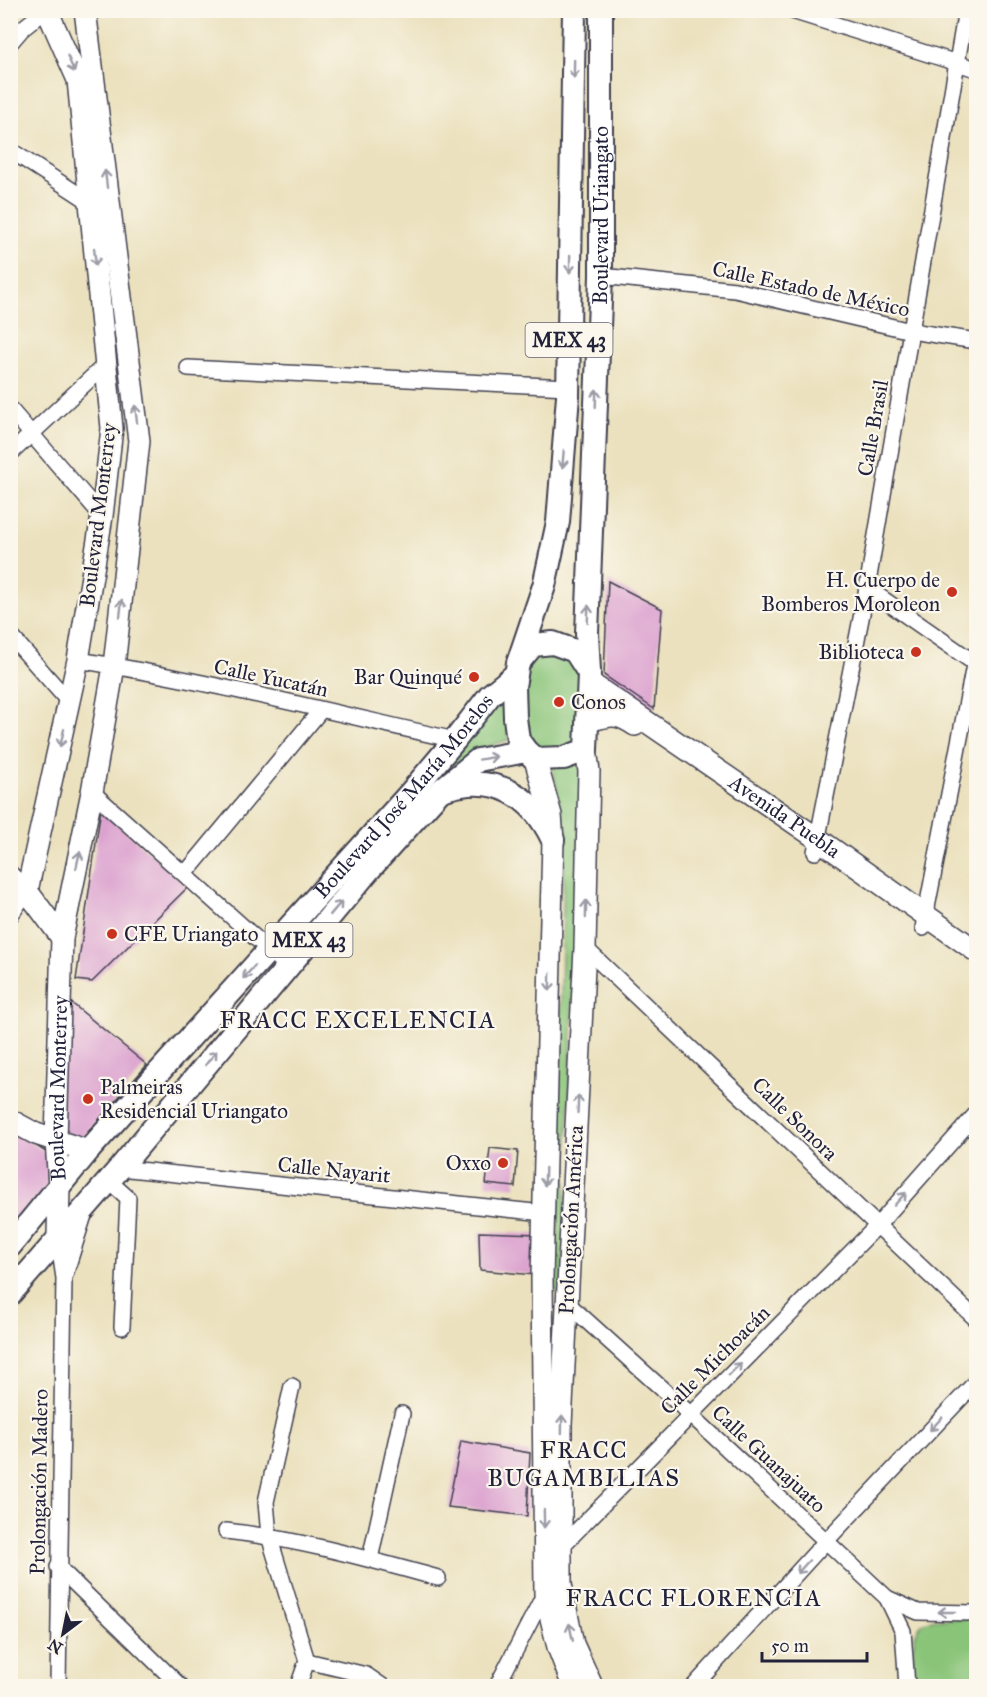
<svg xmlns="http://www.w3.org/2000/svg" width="987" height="1697" viewBox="0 0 987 1697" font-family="'IM FELL Great Primer',serif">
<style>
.green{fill:#89c478;stroke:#56735a;stroke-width:1.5}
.building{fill:#dba1cf}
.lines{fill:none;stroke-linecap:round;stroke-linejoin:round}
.street-casing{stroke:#403f4f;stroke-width:18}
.secondary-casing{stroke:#403f4f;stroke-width:24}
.primary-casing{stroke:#403f4f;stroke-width:26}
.street{stroke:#fff;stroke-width:15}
.secondary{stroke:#fff;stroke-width:21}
.primary{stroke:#fff;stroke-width:22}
.oneway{stroke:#9c9ca7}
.poi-dot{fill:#c8321e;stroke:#fbf7ec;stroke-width:2}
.labels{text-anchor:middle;stroke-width:4.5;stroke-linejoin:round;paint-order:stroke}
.shield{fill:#fbf7ec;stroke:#636270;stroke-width:1.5}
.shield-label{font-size:20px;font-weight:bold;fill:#22223b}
.street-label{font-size:21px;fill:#22223b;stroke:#fbf7ec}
.poi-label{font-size:21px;fill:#22223b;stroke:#fbf7ec;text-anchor:end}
.quarter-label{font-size:24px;letter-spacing:1.5px;fill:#22223b;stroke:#fbf7ec}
</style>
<rect width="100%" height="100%" fill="#fbf7ec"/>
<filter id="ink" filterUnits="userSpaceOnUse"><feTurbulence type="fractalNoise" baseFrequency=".0167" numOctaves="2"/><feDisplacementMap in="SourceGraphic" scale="12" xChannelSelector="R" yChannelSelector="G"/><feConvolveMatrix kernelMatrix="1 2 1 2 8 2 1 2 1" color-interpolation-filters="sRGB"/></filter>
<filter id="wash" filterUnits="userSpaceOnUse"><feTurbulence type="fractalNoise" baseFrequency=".008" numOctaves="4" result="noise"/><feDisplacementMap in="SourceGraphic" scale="24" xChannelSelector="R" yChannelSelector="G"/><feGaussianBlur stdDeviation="1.35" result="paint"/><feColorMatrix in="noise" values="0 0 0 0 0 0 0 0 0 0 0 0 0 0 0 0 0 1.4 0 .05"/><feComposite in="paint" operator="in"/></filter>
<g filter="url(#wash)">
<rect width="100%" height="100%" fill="#ebe1be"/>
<!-- green -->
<g class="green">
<path d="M540,649L582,664L579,735L566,749C559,749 549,751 542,749C521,743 523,686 528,669C530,662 536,655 540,649Z"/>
<polygon points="505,701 509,740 495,744 452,765 448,762 499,703"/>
<polygon points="582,762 562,1296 555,1291 560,1174 560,1039 564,860 563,821 552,765"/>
<path d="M976,1619V1686H914C914,1669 907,1626 928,1621C943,1617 962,1619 976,1619Z"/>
</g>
<g id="blocks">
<!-- building -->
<g class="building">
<polygon points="608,581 662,609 654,709 604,675"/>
<polygon points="101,809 188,887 92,982 76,980"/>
<polygon points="63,996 147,1065 80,1141 56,1133"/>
<polygon points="10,1129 46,1152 48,1185 10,1229"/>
<polygon points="490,1148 518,1151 515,1187 486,1184"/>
<polygon points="479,1232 538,1234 535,1275 480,1270"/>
<polygon points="461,1441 530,1453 527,1516 448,1507"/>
</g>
</g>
</g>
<g filter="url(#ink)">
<use href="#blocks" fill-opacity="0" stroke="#403f4f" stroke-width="1.5"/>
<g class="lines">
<defs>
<g id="street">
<polyline points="789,10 976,69"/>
<polyline points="10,43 22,29 46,10"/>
<polyline points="10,150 90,202"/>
<polyline points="601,276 735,290 911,331 976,341"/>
<polyline points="188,368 568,387"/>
<polyline points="10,409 102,516"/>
<polyline points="10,454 106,364"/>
<polyline points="867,588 976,664"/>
<polyline points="10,635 70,703"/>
<path d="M78,660C203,680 331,712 455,740"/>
<polyline points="92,792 287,966"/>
<polyline points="815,852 867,588 966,10"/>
<polyline points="10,873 27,891 10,916"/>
<polyline points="185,874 321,710"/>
<polyline points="923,928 976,655"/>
<polyline points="585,948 976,1319"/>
<polyline points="120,1168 544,1213"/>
<polyline points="109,1181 128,1198 122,1327"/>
<polyline points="58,1238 64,1278 58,1686"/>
<polyline points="65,1275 84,1215"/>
<polyline points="567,1303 690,1414 887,1598 903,1631 907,1686"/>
<polyline points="292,1386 266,1502 269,1536 307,1661 298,1686"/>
<path d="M226,1531C298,1539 368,1559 438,1578"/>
<polyline points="560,1550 562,1546 877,1226 976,1114"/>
<polyline points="370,1559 402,1414"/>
<polyline points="58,1567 180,1686"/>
<polyline points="887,1598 918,1612 976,1613"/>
<polyline points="307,1661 366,1675 382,1686"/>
<polyline points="497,1686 547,1589"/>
<polyline points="694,1686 826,1541 976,1382"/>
</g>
<g id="secondary">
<polyline points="47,10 78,80 112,428 102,516 78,660 27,891 62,938"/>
<path id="s1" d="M590,683L818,839L976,951"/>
<path d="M588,721C610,715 616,712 635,725"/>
<polyline points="586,750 589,771 585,948 561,1425 561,1584 573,1644 592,1686"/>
<polyline points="535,759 551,815 553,840 542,1278 545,1594 558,1647 573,1686"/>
<polyline points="10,1120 36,1134 88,1151"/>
<path id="s2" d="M58,1238L59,1186L56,1140L62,938L92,792L114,666L139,441L85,10"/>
</g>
<g id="primary">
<polyline points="518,663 533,645 553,643 575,651 589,673 586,750 564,758 535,759 526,751 518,740 515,718 514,686 518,663 544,586 558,522 568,396 574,10"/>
<path id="s3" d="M589,671L587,633L601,276V10"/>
<path d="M445,789C495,773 532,795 553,840"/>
<path id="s4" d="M10,1246L88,1151L411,792L455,740L490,695L516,674"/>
<polyline points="10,1294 120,1168 368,871 441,790 478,760 526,751"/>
</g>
</defs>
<!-- street casing -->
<use href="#street" class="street-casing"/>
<!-- secondary casing -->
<use href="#secondary" class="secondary-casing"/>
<!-- primary casing -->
<use href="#primary" class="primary-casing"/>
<!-- street -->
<use href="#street" class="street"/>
<!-- secondary -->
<use href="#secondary" class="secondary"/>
<!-- primary -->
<use href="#primary" class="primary"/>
</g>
<!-- one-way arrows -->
<defs><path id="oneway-shaft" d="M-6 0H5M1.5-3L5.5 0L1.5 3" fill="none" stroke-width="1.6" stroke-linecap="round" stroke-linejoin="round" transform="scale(1.5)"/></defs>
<g class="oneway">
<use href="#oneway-shaft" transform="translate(71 64) rotate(67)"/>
<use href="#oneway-shaft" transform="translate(574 69) rotate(91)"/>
<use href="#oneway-shaft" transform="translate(106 179) rotate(-97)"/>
<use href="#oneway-shaft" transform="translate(95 257) rotate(84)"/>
<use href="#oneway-shaft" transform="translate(570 264) rotate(91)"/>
<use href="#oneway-shaft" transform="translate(596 398) rotate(-88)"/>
<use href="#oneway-shaft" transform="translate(136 414) rotate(-97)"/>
<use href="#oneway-shaft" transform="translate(563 459) rotate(95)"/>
<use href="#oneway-shaft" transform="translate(121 608) rotate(-84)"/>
<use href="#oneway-shaft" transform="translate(588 614) rotate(-88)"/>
<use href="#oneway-shaft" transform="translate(62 738) rotate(103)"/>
<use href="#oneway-shaft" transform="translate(488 758) rotate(-10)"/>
<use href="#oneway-shaft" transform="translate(78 860) rotate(-78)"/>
<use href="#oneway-shaft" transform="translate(336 908) rotate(-50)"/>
<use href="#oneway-shaft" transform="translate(586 909) rotate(-89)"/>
<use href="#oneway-shaft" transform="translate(249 972) rotate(132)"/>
<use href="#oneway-shaft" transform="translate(550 982) rotate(91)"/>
<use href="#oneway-shaft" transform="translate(211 1058) rotate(-51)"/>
<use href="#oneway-shaft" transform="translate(578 1104) rotate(-87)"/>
<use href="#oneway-shaft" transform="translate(545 1177) rotate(92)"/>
<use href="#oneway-shaft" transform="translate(900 1199) rotate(-48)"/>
<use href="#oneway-shaft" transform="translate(735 1369) rotate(-45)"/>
<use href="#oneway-shaft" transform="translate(562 1424) rotate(-89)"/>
<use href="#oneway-shaft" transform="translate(936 1424) rotate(133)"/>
<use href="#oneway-shaft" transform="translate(544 1519) rotate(89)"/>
<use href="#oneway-shaft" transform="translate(803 1567) rotate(132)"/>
<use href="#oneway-shaft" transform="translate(947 1612) rotate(-180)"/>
<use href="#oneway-shaft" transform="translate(571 1632) rotate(-102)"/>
</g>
</g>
<!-- markers -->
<g class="poi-dot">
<circle cx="952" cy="592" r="6"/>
<circle cx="916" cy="652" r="6"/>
<circle cx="474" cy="677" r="6"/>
<circle cx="559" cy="702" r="6"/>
<circle cx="112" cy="934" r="6"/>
<circle cx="88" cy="1099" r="6"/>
<circle cx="503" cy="1163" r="6"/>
</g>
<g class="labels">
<!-- shield labels -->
<g class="shield">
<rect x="525.5" y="323" width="87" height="34" rx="4.5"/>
<rect x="265.5" y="923" width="87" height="34" rx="4.5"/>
</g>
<g class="shield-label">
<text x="569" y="347">MEX 43</text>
<text x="309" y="947">MEX 43</text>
</g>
<!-- street labels -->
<g class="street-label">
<text dy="7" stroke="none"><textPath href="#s3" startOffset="456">Boulevard Uriangato</textPath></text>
<text transform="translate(811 289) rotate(12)" y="7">Calle Estado de México</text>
<text transform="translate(873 428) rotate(-80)" y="7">Calle Brasil</text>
<text transform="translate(98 515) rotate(-83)" y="7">Boulevard Monterrey</text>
<text transform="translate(271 678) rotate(12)" y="7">Calle Yucatán</text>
<text dy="7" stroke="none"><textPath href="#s4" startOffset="598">Boulevard José María Morelos</textPath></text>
<text dy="7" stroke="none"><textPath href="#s1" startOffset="236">Avenida Puebla</textPath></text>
<text dy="7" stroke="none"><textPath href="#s2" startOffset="150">Boulevard Monterrey</textPath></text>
<text transform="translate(795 1119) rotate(44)" y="7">Calle Sonora</text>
<text transform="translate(334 1170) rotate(6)" y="7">Calle Nayarit</text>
<text transform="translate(571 1220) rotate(-87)" y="7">Prolongación América</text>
<text transform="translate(715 1360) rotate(-45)" y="7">Calle Michoacán</text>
<text transform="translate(769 1459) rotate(43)" y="7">Calle Guanajuato</text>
<text transform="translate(39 1482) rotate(-89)" y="7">Prolongación Madero</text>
</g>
<!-- poi labels -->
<g class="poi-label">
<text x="940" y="587">H. Cuerpo de<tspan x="940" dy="24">Bomberos Moroleon</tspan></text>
<text x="904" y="659">Biblioteca</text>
<text x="462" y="684">Bar Quinqué</text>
<text x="571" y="709" text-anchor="start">Conos</text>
<text x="124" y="941" text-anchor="start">CFE Uriangato</text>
<text x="100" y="1094" text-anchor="start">Palmeiras<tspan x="100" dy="24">Residencial Uriangato</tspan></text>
<text x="491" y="1170">Oxxo</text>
</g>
<!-- quarter labels -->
<g class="quarter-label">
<text x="358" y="1028">FRACC EXCELENCIA</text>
<text x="584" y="1458">FRACC<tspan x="584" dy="28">BUGAMBILIAS</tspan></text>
<text x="694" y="1606">FRACC FLORENCIA</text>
</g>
</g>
<!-- margin -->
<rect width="987" height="1697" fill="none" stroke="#fbf7ec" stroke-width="36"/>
<!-- north arrow -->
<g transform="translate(63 1634) rotate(212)" stroke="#fbf7ec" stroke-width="4.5" paint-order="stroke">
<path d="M0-4.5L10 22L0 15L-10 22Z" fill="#22223b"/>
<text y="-9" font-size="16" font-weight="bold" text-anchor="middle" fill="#22223b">N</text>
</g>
<!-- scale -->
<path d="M762 1652v9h105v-9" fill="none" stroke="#22223b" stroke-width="3"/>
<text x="771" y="1652" font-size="18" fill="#22223b" stroke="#fbf7ec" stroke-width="4.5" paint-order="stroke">50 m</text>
</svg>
